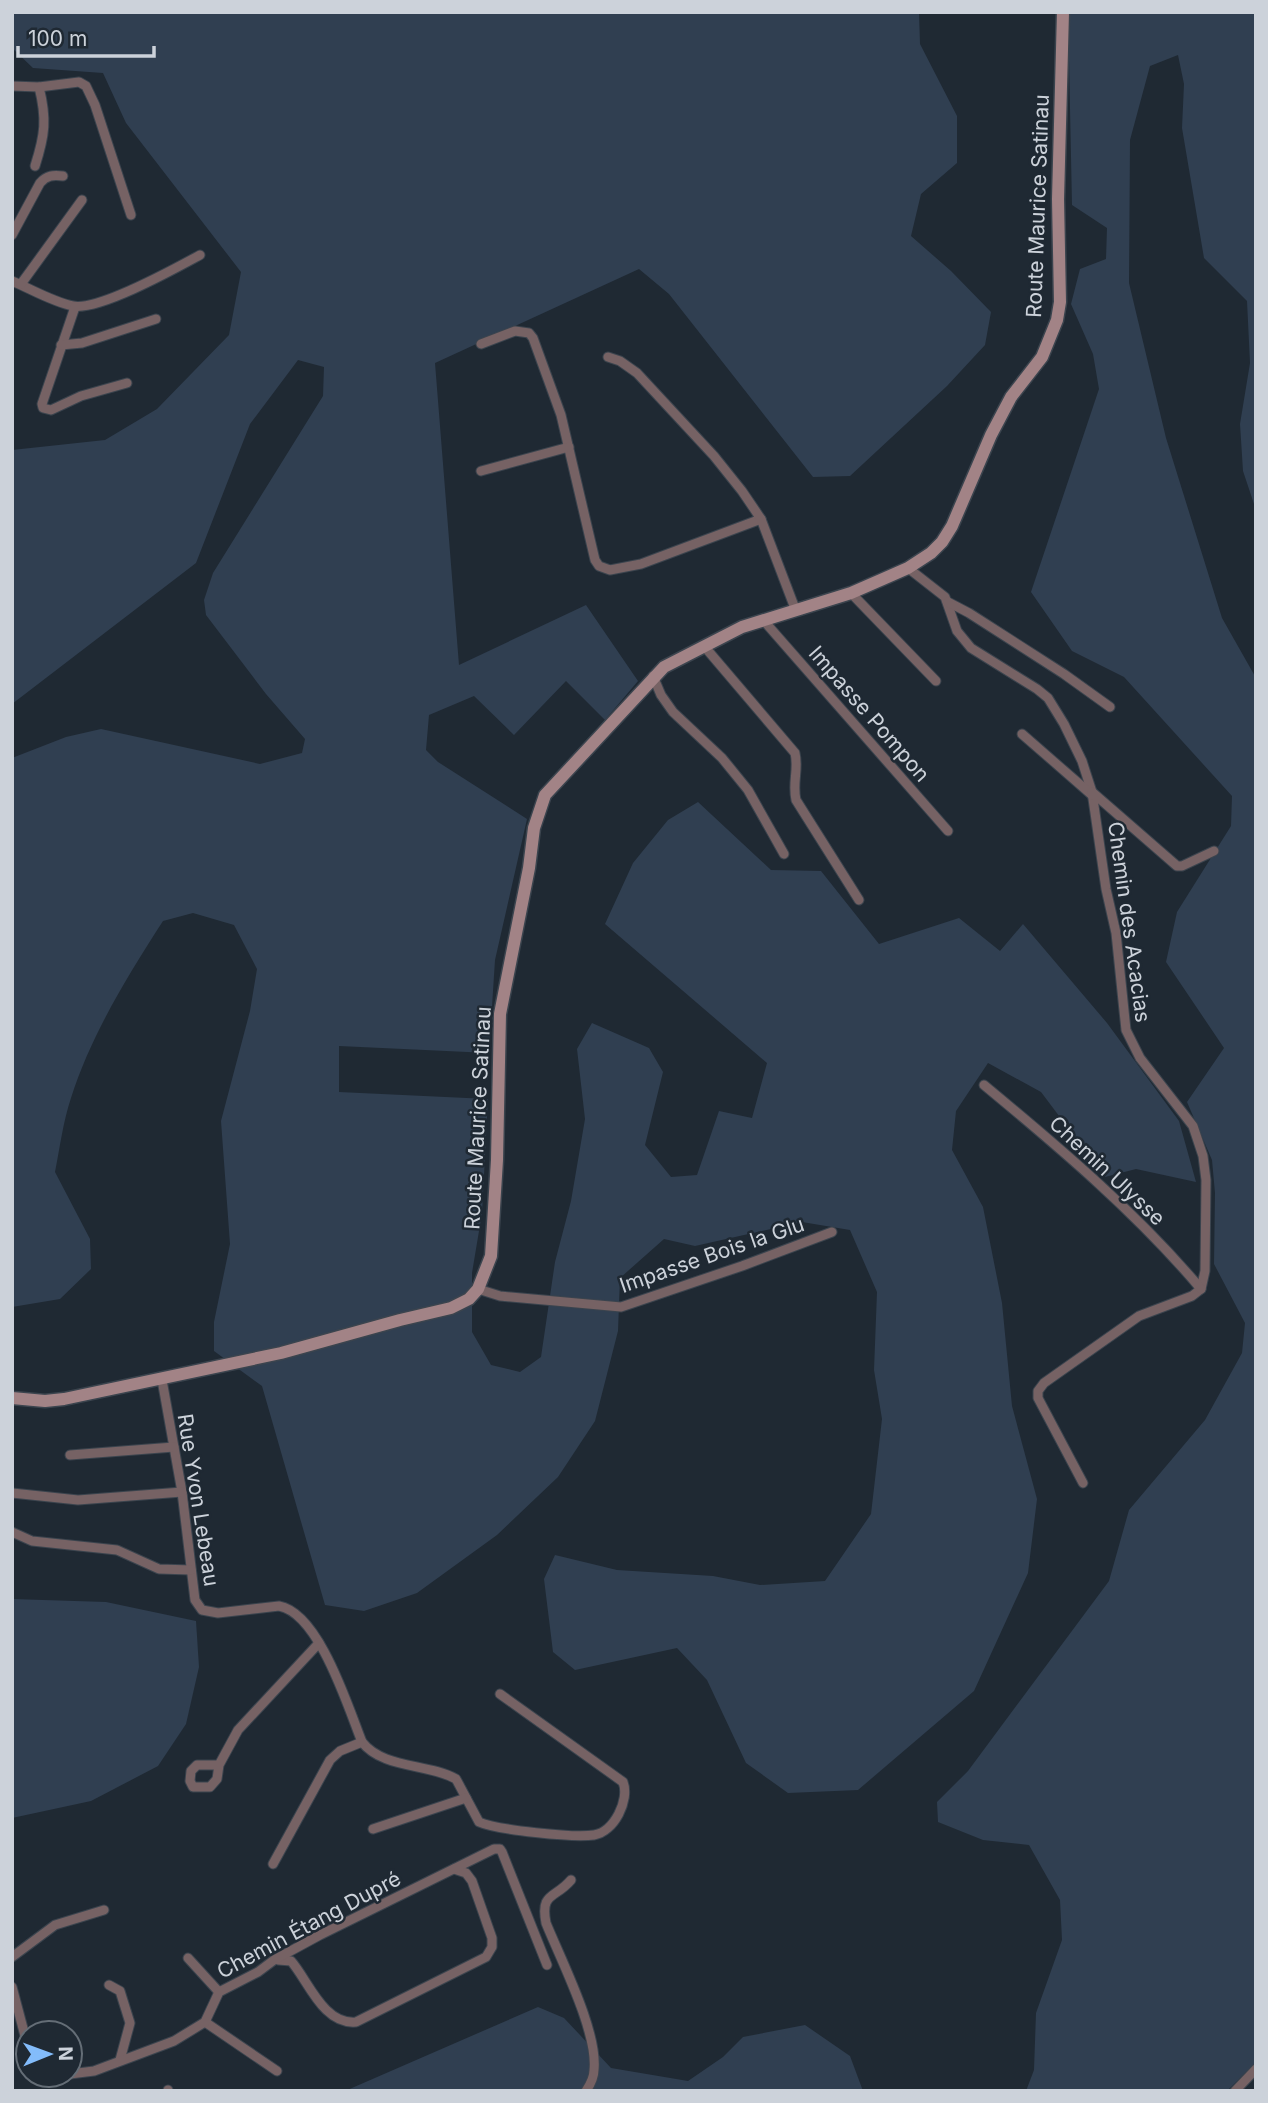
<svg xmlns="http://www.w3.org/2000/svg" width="1268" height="2103" viewBox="0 0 1268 2103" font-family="Inter,sans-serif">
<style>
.green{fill:#303f51}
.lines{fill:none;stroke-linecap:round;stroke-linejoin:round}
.minor-casing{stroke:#3b444e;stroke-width:11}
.secondary-casing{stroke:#3b444e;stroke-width:15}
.minor{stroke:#766264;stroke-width:9}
.secondary{stroke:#a28386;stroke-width:12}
.labels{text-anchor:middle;stroke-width:5;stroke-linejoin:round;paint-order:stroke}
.street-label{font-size:21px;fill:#ccd2da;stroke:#1f2933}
</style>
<rect width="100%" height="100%" fill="#1f2933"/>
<!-- green -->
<g class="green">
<path d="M12,12H919L920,44L957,116V163L921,194L911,236L951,271L991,312L985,345L947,386L850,476L813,477L669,294L639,269L435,363L459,665L586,605L638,681L605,720L566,681L514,735L474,696L429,715L426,750L438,762L527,819L495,960L489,1053L339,1046V1092L488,1099L482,1213L472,1273V1332L491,1365L520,1372L541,1357L555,1262L571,1201L585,1119L577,1049L592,1023L649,1048L663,1072L645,1145L671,1177L697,1175L719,1111L752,1118L767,1063L605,924L633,863L668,820L698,802L771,870L821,871L879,944L959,918L1000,951L1023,924L1107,1023L1179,1121L1196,1182L1136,1169L1105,1177L1041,1092L988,1063L956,1111L952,1150L983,1207L1002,1303L1012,1406L1037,1499L1028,1573L974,1691L858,1790L788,1793L746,1763L707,1680L677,1648L575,1670L553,1652L544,1579L555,1555L617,1570L713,1576L760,1585L825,1581L871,1514L882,1419L874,1370L877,1292L850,1230L802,1222L695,1246L664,1239L620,1278L618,1331L595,1421L558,1477L497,1535L417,1593L364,1611L325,1605L262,1386L214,1351V1322L230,1244L221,1121L250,1011L257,969L234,925L193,913L163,921C127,977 91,1035 71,1098C63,1122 60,1147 55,1172L90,1239L91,1269L60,1299L12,1307V758L66,737L101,729L260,764L302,753L305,739L266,694L206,615L204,600L213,573L323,396L324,367L298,360L250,424L196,563L12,704V450L105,440L157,409L229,335L241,272L126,123L103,73L33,68L12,48Z"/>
<polygon points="1068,12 1256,12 1256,510 1243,471 1240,424 1250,363 1247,301 1204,258 1182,128 1184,84 1178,55 1150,66 1130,140 1129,283 1166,438 1222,618 1256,678 1256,2062 1227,2091 1026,2091 1034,2070 1036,2013 1062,1940 1060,1900 1029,1845 983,1840 938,1822 937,1802 968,1771 1109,1581 1129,1510 1205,1420 1242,1353 1245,1323 1214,1264 1215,1193 1212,1160 1187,1102 1224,1048 1166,962 1177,912 1231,826 1232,796 1124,677 1072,651 1031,592 1099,389 1093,354 1071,304 1080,269 1106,259 1107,228 1072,205"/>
<polygon points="12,1599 106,1602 196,1621 199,1667 186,1724 158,1766 91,1801 12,1818"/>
<polygon points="538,2007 564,2018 611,2068 688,2081 723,2057 743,2037 805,2025 850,2056 863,2091 345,2091"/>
</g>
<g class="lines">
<defs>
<g id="minor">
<polyline points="12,86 39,87 79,82 86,86 95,105 131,215"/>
<path d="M35,166C45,135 47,119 39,87"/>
<path d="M12,235L40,183C47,175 53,175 63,176"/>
<path d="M12,281C31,289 53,302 73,306C99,311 176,268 200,255"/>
<polyline points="21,284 82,200"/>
<polyline points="75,307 42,404 43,408 51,410 81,396 127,383"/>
<polyline points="481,344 515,331 529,333 533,338 561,415 595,560 599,566 610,570 641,564 761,519"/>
<polyline points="61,345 82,343 156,319"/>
<polyline points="608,357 620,361 637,373 714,456 742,491 761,519 796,611"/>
<polyline points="481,471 569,447"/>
<polyline points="908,568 945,597 957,631 971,648 1037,689 1048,698 1064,724 1082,761 1092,792 1106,889 1116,933 1126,1030 1140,1058 1193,1126 1203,1156 1206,1180 1205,1271 1201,1289 1192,1296 1139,1316 1044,1383 1038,1391 1038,1398 1083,1483"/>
<polyline points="851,593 936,681"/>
<polyline points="948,602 969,613 1064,674 1110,707"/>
<polyline points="764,621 948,831"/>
<path d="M704,646L795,753C799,769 792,783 796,800L859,900"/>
<polyline points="653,676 661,695 673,712 722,758 748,790 784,854"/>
<polyline points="1022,734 1092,795"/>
<polyline points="1092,792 1177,866 1182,866 1214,851"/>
<path d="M984,1085C1060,1148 1137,1213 1201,1289"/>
<polyline points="478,1289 500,1296 621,1307 742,1266 832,1232"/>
<path d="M162,1380L182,1492L195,1600L202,1610L218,1613L279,1606C319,1613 348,1707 362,1742C383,1769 428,1763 456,1779L479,1822C497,1830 574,1838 594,1835C614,1832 630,1800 623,1782L500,1694"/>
<polyline points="70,1455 174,1447"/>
<polyline points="12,1493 78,1500 182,1492"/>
<polyline points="12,1532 32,1541 117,1550 159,1569 191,1570"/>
<polyline points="219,1765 197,1765 191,1771 190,1781 193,1787 210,1787 217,1779 219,1765 238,1730 319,1643"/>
<polyline points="373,1829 466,1798"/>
<polyline points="273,1864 330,1760 340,1751 362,1742"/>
<path d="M571,1880C555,1899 540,1892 546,1923C561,1960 598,2032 594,2070C594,2078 590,2085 586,2091"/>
<polyline points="12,1957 55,1925 104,1910"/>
<polyline points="188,1958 219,1992"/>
<path d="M278,1960L291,1961C308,1980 323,2025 356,2022L486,1957L492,1947V1938L472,1881L466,1873L454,1869"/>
<polyline points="109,1985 120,1991 130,2023 120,2060"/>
<polyline points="12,1987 28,2047"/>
<polyline points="205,2022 277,2071"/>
<polyline points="70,2074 94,2071 174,2041 205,2022 219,1992 258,1972 274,1960 320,1935 494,1849 500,1849 502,1852 547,1965"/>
<polyline points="168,2091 168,2090"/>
<polyline points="1235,2091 1256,2069"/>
</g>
<polyline id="secondary" points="12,1398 45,1401 64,1399 281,1353 400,1320 451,1308 469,1299 478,1289 491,1256 497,1160 500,1014 529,868 534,828 545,795 664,667 742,627 851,593 883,579 908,568 931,553 942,542 952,526 991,435 1011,397 1042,357 1057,320 1060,302 1058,199 1063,12"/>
</defs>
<!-- minor casing -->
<use href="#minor" class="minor-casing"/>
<!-- secondary casing -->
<use href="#secondary" class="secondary-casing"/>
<!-- minor -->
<use href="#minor" class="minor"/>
<!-- secondary -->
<use href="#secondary" class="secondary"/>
</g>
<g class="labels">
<!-- street labels -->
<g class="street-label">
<text transform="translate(1038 206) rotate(-88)" y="7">Route Maurice Satinau</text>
<text transform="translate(869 714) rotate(49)" y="7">Impasse Pompon</text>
<text transform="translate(1129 922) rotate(82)" y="7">Chemin des Acacias</text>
<text transform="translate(478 1118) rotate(-87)" y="7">Route Maurice Satinau</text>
<text transform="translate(1107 1171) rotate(43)" y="7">Chemin Ulysse</text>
<text transform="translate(712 1255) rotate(-19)" y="7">Impasse Bois la Glu</text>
<text transform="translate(198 1500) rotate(81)" y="7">Rue Yvon Lebeau</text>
<text transform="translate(309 1925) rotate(-28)" y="7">Chemin Étang Dupré</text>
</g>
</g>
<!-- border -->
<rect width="1268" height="2103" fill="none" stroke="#ccd2da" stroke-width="28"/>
<!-- north arrow -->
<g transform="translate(49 2054) rotate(89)"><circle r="33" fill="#1f2933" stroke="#646d76" stroke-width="2"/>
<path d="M0-5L12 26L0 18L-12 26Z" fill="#83bcfb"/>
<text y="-10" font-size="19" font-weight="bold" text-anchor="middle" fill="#ccd2da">N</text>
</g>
<!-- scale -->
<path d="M18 46v10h136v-10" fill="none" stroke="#ccd2da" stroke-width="3.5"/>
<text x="28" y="46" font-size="21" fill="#ccd2da" stroke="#1f2933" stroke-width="5" paint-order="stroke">100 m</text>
</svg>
